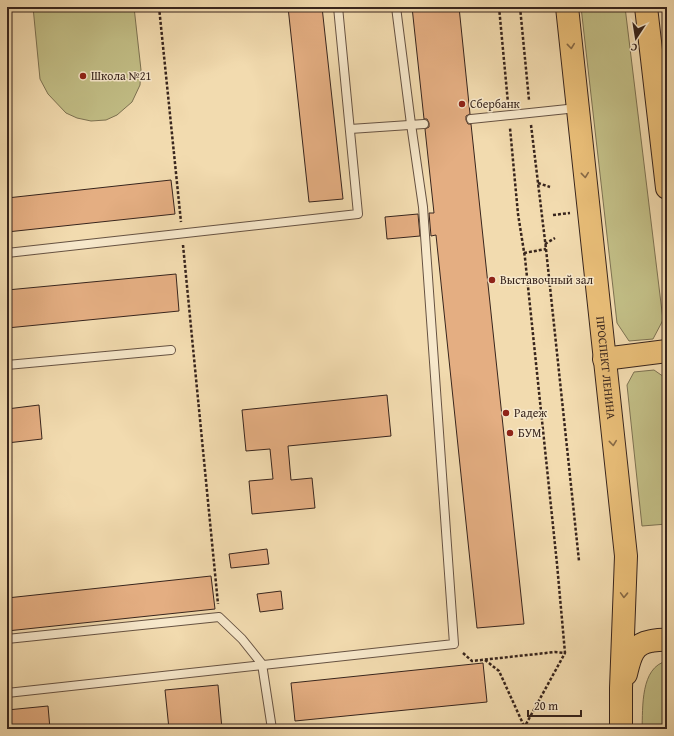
<svg xmlns="http://www.w3.org/2000/svg" width="674" height="736" viewBox="0 0 674 736" font-family="'Gentium Book Plus',serif">
<style>
.green{fill:#c2be86;stroke:#7d7252}
.building{fill:#e4ae82;stroke:#38251d}
.lines{fill:none;stroke-linecap:round;stroke-linejoin:round}
.service-casing{stroke:#665242;stroke-width:10}
.primary-casing{stroke:#38251d;stroke-width:24}
.path{stroke:#38251d;stroke-width:2.5;stroke-dasharray:3 2;stroke-linecap:butt}
.service{stroke:#f7e8cb;stroke-width:8}
.primary{stroke:#e9be78;stroke-width:22}
.oneway{stroke:#886a46}
.poi-dot{fill:#8f2418;stroke:#f7e8cb;stroke-width:1.5}
.labels{text-anchor:middle;stroke-width:3;stroke-linejoin:round;paint-order:stroke}
.poi-label{font-size:12px;fill:#38251d;stroke:#f7e8cb;text-anchor:start}
.street-label{font-size:12px;fill:#38251d;stroke:#f7e8cb}
</style>
<rect width="100%" height="100%" fill="#f2dbaf"/>
<filter id="stains"><feTurbulence type="fractalNoise" baseFrequency=".005" numOctaves="4"/><feColorMatrix values="0 0 0 0 .2 0 0 0 0 .09 0 0 0 0 .02 0 0 0 .5 -.17"/></filter>
<radialGradient id="worn" r=".72"><stop offset=".6" stop-color="#630" stop-opacity="0"/><stop offset="1" stop-color="#630" stop-opacity=".3"/></radialGradient>
<!-- green -->
<g class="green">
<polygon points="33,7 134,7 141,70 140,85 132,102 117,115 106,120 91,121 77,118 66,113 48,94 40,79"/>
<polygon points="581,7 625,7 663,320 653,339 629,341 617,323"/>
<polygon points="654,370 667,379 667,524 642,526 627,385 634,372"/>
<path d="M667,661V729H642C643,708 640,667 667,661Z"/>
</g>
<!-- building -->
<g class="building">
<polygon points="288,7 322,7 343,199 309,202"/>
<polygon points="412,7 459,7 470,114 466,116 466,120 468,124 471,124 524,624 477,628 436,235 431,236 429,213 434,213 425,129 429,127 429,123 427,119 424,119"/>
<polygon points="171,180 175,214 7,232 7,198"/>
<polygon points="418,214 420,236 387,239 385,217"/>
<polygon points="176,274 179,311 7,328 7,290"/>
<polygon points="387,395 391,436 288,446 291,480 312,478 315,508 252,514 249,481 273,479 270,449 246,451 242,410"/>
<polygon points="39,405 42,439 7,443 7,409"/>
<polygon points="267,549 269,564 231,568 229,554"/>
<polygon points="211,576 215,609 7,631 7,598"/>
<polygon points="281,591 283,609 260,612 257,594"/>
<polygon points="483,663 487,702 295,721 291,683"/>
<polygon points="218,685 222,729 169,729 165,690"/>
<polygon points="48,706 50,729 7,729 7,710"/>
</g>
<g class="lines">
<defs>
<g id="service">
<polyline points="653,56 667,55"/>
<polyline points="471,119 577,108"/>
<polyline points="350,129 424,124"/>
<polyline points="7,253 358,214 338,7"/>
<polyline points="7,365 171,350"/>
<polyline points="7,639 219,617 242,639 262,664 272,729"/>
<polyline points="7,693 454,644 423,207 411,124 396,7"/>
</g>
<g id="primary">
<path id="s1" d="M567,7L626,556L621,688V729"/>
<polyline points="646,7 667,188"/>
<polyline points="604,359 667,351"/>
<path d="M626,674C630,658 632,644 651,641C657,640 662,639 667,640"/>
</g>
</defs>
<!-- service casing -->
<use href="#service" class="service-casing"/>
<!-- primary casing -->
<use href="#primary" class="primary-casing"/>
<!-- path -->
<g class="path">
<polyline points="159,7 181,222"/>
<polyline points="499,7 508,103"/>
<polyline points="520,7 529,100"/>
<polyline points="531,125 546,249 579,561"/>
<polyline points="538,183 550,187"/>
<polyline points="553,215 570,213"/>
<polyline points="545,244 555,238"/>
<polyline points="183,245 218,604"/>
<polyline points="524,253 546,249"/>
<polyline points="463,653 472,661 555,652 565,653 557,564 525,258 518,214 510,128"/>
<polyline points="485,660 499,671 524,726"/>
<polyline points="525,729 525,726 565,653"/>
</g>
<!-- service -->
<use href="#service" class="service"/>
<!-- primary -->
<use href="#primary" class="primary"/>
</g>
<!-- one-way arrows -->
<defs><path id="oneway-chevron" d="M-2-3.5L2.5 0L-2 3.5" fill="none" stroke-width="1.6" stroke-linecap="round" stroke-linejoin="round"/></defs>
<g class="oneway">
<use href="#oneway-chevron" transform="translate(571 46) rotate(84)"/>
<use href="#oneway-chevron" transform="translate(585 175) rotate(84)"/>
<use href="#oneway-chevron" transform="translate(613 443) rotate(84)"/>
<use href="#oneway-chevron" transform="translate(624 595) rotate(92)"/>
</g>
<!-- markers -->
<g class="poi-dot">
<circle cx="83" cy="76" r="4"/>
<circle cx="462" cy="104" r="4"/>
<circle cx="492" cy="280" r="4"/>
<circle cx="506" cy="413" r="4"/>
<circle cx="510" cy="433" r="4"/>
</g>
<g class="labels">
<!-- poi labels -->
<g class="poi-label">
<text x="91" y="80">Школа №21</text>
<text x="470" y="108">Сбербанк</text>
<text x="500" y="284">Выставочный зал</text>
<text x="514" y="417">Радеж</text>
<text x="518" y="437">БУМ</text>
</g>
<!-- street labels -->
<g class="street-label">
<text dy="4" stroke="none"><textPath href="#s1" startOffset="363">ПРОСПЕКТ ЛЕНИНА</textPath></text>
</g>
</g>
<!-- margin -->
<rect width="674" height="736" fill="none" stroke="#f2dbaf" stroke-width="24"/>
<rect x="8" y="8" width="658" height="720" fill="none" stroke="#38251d" stroke-width="2"/>
<rect x="12" y="12" width="650" height="712" fill="none" stroke="#38251d"/>
<!-- north arrow -->
<g transform="translate(636 38) rotate(192)" stroke="#f7e8cb" stroke-width="3" paint-order="stroke">
<path d="M0-3L7 15L0 10L-7 15Z" fill="#38251d"/>
<text y="-6" font-size="11" font-weight="bold" text-anchor="middle" fill="#38251d">С</text>
</g>
<!-- scale -->
<path d="M528 710v6h53v-6" fill="none" stroke="#38251d" stroke-width="2"/>
<text x="534" y="710" font-size="12" fill="#38251d" stroke="#f7e8cb" stroke-width="3" paint-order="stroke">20 m</text>
<rect width="100%" height="100%" filter="url(#stains)"/>
<rect width="100%" height="100%" fill="url(#worn)"/>
</svg>
